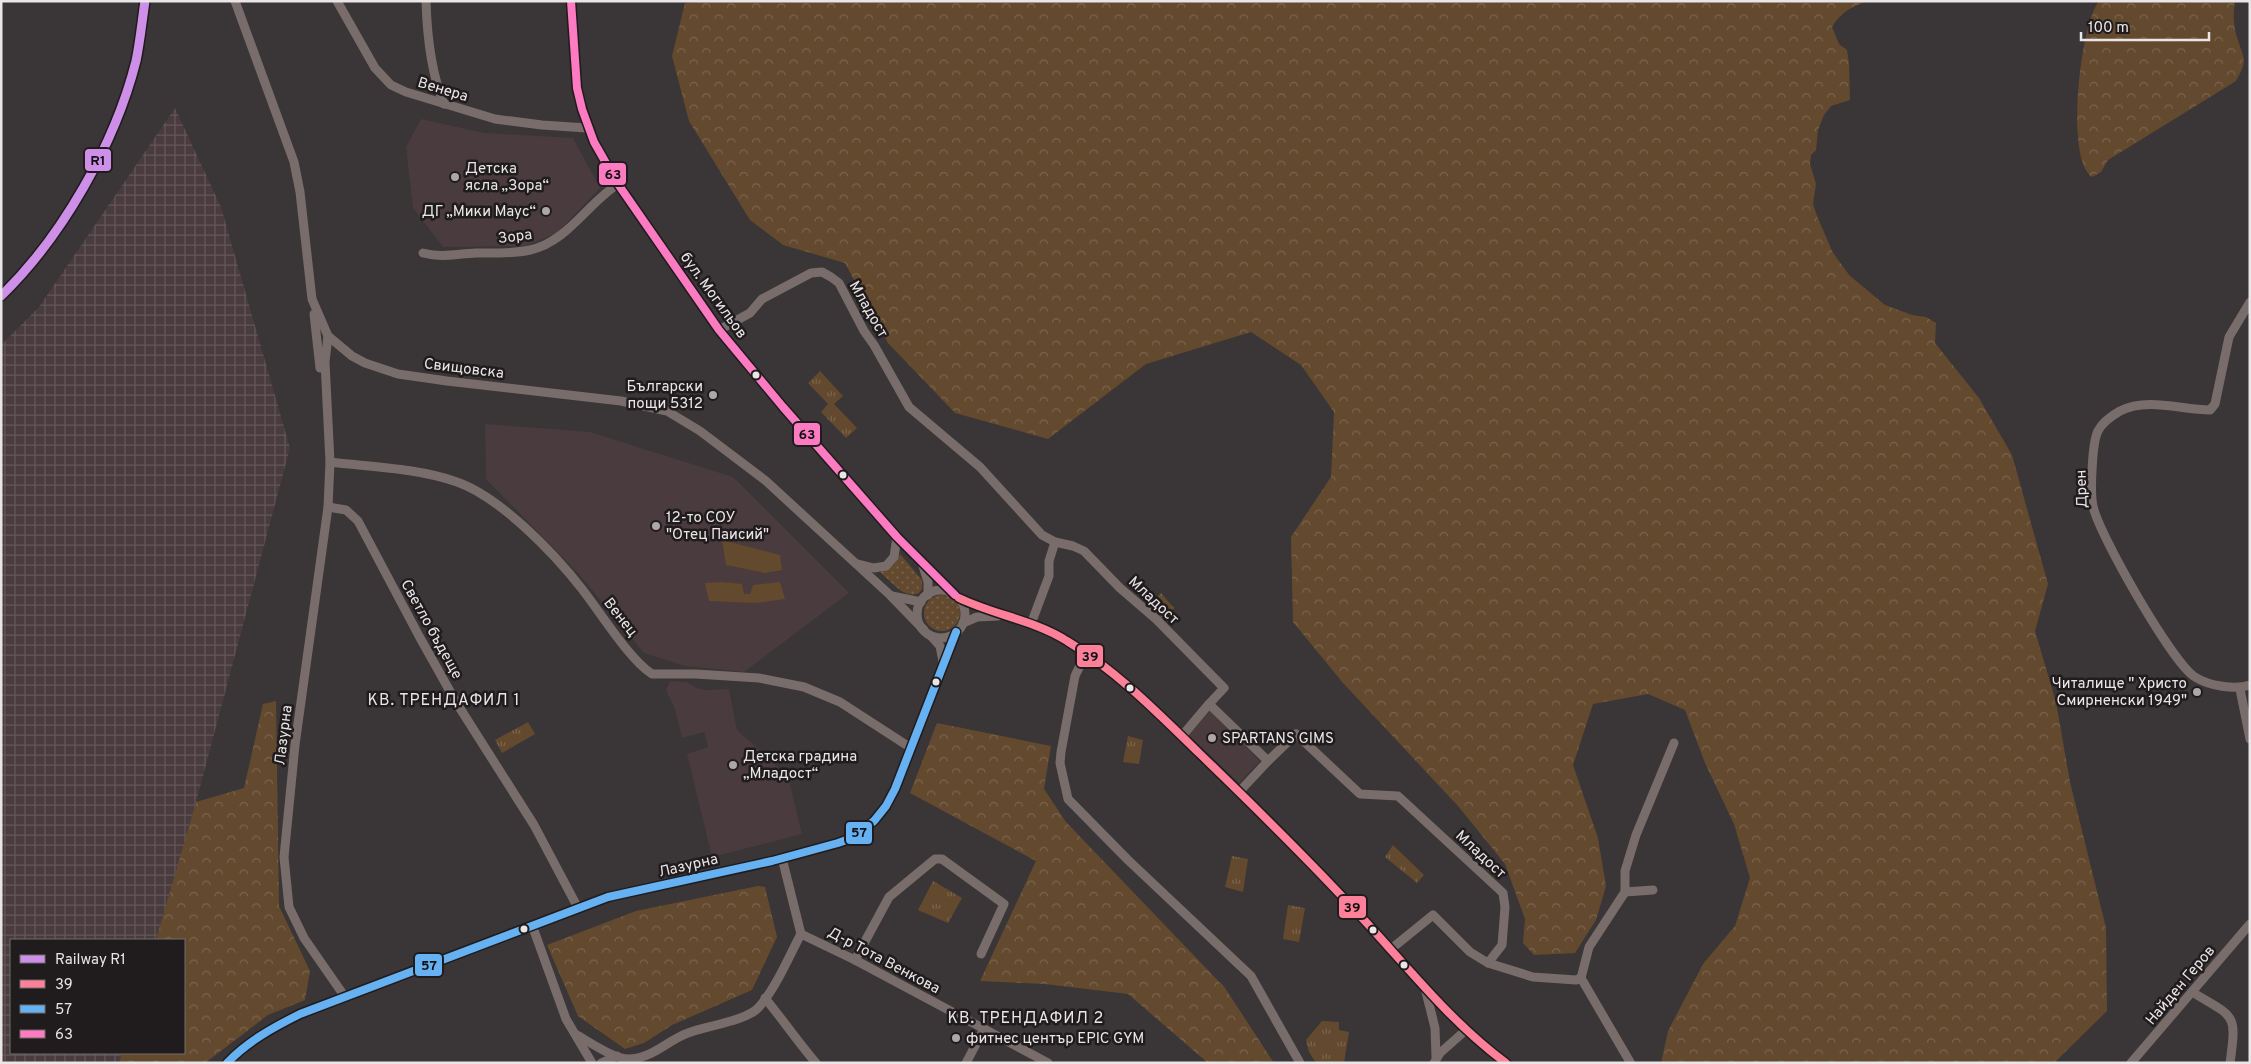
<svg xmlns="http://www.w3.org/2000/svg" width="2251" height="1064" viewBox="0 0 2251 1064" font-family="Overpass,sans-serif">
<style>
.built{fill:#493b3e}
.industrial{fill:url(#industrial-grid)}
.grass{fill:url(#grass-dots)}
.forest{fill:url(#forest-crowns)}
.park{fill:url(#park-tufts)}
.garden{fill:#634a2e}
.lines{fill:none;stroke-linecap:round;stroke-linejoin:round}
.minor{stroke:#796d6b;stroke-width:9}
.bus-1-casing{stroke:#201c1d;stroke-width:11}
.bus-2-casing{stroke:#201c1d;stroke-width:11}
.bus-3-casing{stroke:#201c1d;stroke-width:11}
.bus-1{stroke:#ff8098;stroke-width:8}
.bus-2{stroke:#66b1f2;stroke-width:8}
.bus-3{stroke:#fe7ac1;stroke-width:8}
.rail-1-casing{stroke:#201c1d;stroke-width:12}
.rail-1{stroke:#ce8fe9;stroke-width:9}
.poi-dot{fill:#aca7a8;stroke:#201c1d;stroke-width:2}
.bus-dot{fill:#eae5e6;stroke:#201c1d;stroke-width:2}
.labels{text-anchor:middle;stroke-width:5;stroke-linejoin:round;paint-order:stroke}
.street-label{font-size:15px;fill:#eae5e6;stroke:#201c1d}
.poi-label{font-size:15px;fill:#eae5e6;stroke:#201c1d;text-anchor:start}
.neighbourhood-label{font-size:16px;letter-spacing:1px;fill:#eae5e6;stroke:#201c1d}
.line-badge{stroke:#201c1d;stroke-width:2}
.pale-badge-label{font-size:14px;text-anchor:middle;font-weight:bold;fill:#111}
</style>
<defs>
<pattern id="industrial-grid" width="8" height="8" patternUnits="userSpaceOnUse" patternTransform="scale(1.25)"><rect width="8" height="8" fill="#493b3e"/><path d="M0 4h8M4 0v8" fill="none" stroke="#63575a"/></pattern>
<pattern id="grass-dots" width="8" height="8" patternUnits="userSpaceOnUse" patternTransform="scale(1.25)"><rect width="8" height="8" fill="#634a2e"/><path d="M2 2h.1M6 6h.1" fill="none" stroke="#7a644c" stroke-width="1.8" stroke-linecap="round"/></pattern>
<pattern id="forest-crowns" width="20" height="18" patternUnits="userSpaceOnUse" patternTransform="scale(1.25)"><rect width="20" height="18" fill="#634a2e"/><path d="M2 6a3 3 0 1 1 6 0M12 15a3 3 0 1 1 6 0" fill="none" stroke="#7a644c"/></pattern>
<pattern id="park-tufts" width="24" height="20" patternUnits="userSpaceOnUse" patternTransform="scale(1.25)"><rect width="24" height="20" fill="#634a2e"/><path d="M3 7l-1-3M5 7V3M7 7l1-3M15 17l-1-3M17 17v-4M19 17l1-3" fill="none" stroke="#7a644c"/></pattern>
</defs>
<rect width="100%" height="100%" fill="#3a3536"/>
<!-- built -->
<g class="built">
<polygon points="421,119 484,133 573,138 600,188 557,233 526,246 443,247 413,208 406,147"/>
<polygon points="485,424 590,432 733,477 849,593 744,672 685,666 644,653 577,572 486,479"/>
<polygon points="670,681 687,682 697,688 705,690 729,689 737,730 788,776 802,834 712,857 687,754 708,747 704,732 682,738 675,709 666,690"/>
<polygon points="1210,711 1260,761 1239,783 1188,734"/>
</g>
<!-- industrial -->
<polygon class="industrial" points="175,108 221,207 290,448 181,859 156,940 11,940 11,1053 122,1053 119,1063 1,1063 1,345 39,307"/>
<!-- grass -->
<g class="grass">
<path d="M900,554L922,580V589L919,593C904,600 891,581 880,572C891,569 896,564 900,554Z"/>
<circle cx="942" cy="613" r="18"/>
</g>
<!-- forest -->
<g class="forest">
<path d="M716,1H1869C1852,6 1841,12 1832,27L1839,44L1847,50L1849,63L1850,100L1831,106L1824,115L1818,130L1816,150L1811,155L1810,164L1816,184L1813,204L1817,216L1833,253L1850,276L1885,305L1912,315L1926,317L1936,323L1935,343L1979,398L2012,455L2048,584L2035,631L2056,702L2070,782L2106,928L2107,1011L2054,1063H1661L1668,1031L1703,964L1735,926L1750,878L1734,824L1705,763L1685,710L1648,694L1593,704L1573,765L1598,838L1606,886L1596,920L1575,953L1534,955L1523,943L1525,919L1505,864L1458,806L1343,683L1293,622L1291,537L1331,477L1334,412L1301,365L1251,332L1146,364L1048,439L955,413L888,343L845,263L783,245L750,220L689,121L672,56L685,3Z"/>
<path d="M2099,1H2235C2233,13 2233,25 2237,37C2243,58 2249,59 2236,81L2108,160L2101,172L2092,177C2065,159 2080,25 2099,1Z"/>
<polygon points="276,701 279,906 310,971 305,1000 268,1015 205,1063 119,1063 122,1053 184,1053 184,940 156,940 196,802 244,788 263,704"/>
<polygon points="937,723 1051,746 1044,789 1066,822 1225,988 1274,1063 1208,1063 1128,994 1045,984 980,981 1036,861 910,793"/>
<polygon points="758,886 765,887 777,937 752,990 672,1025 644,1043 625,1049 578,1016 547,945 636,911"/>
</g>
<!-- park -->
<g class="park">
<polygon points="820,371 843,396 834,404 857,428 846,438 821,412 828,404 808,383"/>
<polygon points="1161,593 1174,608 1163,619 1149,606"/>
<polygon points="528,722 535,734 502,753 495,740"/>
<polygon points="1128,736 1143,740 1139,764 1123,762"/>
<polygon points="1393,845 1424,875 1417,883 1385,857"/>
<polygon points="1232,856 1248,859 1243,892 1225,887"/>
<polygon points="933,881 962,898 948,923 918,910"/>
<polygon points="1288,905 1305,908 1299,942 1283,939"/>
<polygon points="1322,1021 1339,1022 1339,1030 1349,1032 1344,1063 1316,1063 1309,1052 1306,1040"/>
</g>
<!-- garden -->
<g class="garden">
<polygon points="722,540 780,555 782,570 765,573 726,565"/>
<polygon points="722,582 742,584 744,594 750,594 753,585 780,582 785,599 756,603 709,601 705,583"/>
</g>
<g class="lines">
<!-- minor -->
<g class="minor">
<polyline points="235,1 294,162 300,192 312,299 328,336 352,356 365,363 398,374 447,381 621,401 667,411 700,431 766,481 890,595 924,630"/>
<polyline points="337,1 375,68 391,85 406,92 495,119 542,125 587,128"/>
<path d="M426,1C427,35 431,73 444,104"/>
<polyline points="571,1 577,88 582,109 594,142 618,184 719,330 783,407 897,537 955,595"/>
<path d="M423,253C443,258 455,254 476,253C493,253 513,254 530,250C567,242 587,204 618,184"/>
<path d="M2250,302L2229,337L2215,404L2210,410C2181,410 2148,397 2120,411C2113,415 2102,423 2098,431C2092,442 2090,493 2093,506C2098,533 2173,664 2195,677C2209,686 2235,690 2250,685"/>
<polyline points="314,314 320,368"/>
<polyline points="719,330 750,313 762,299 811,273 822,272 831,277 839,283 864,331 874,345 909,407 980,467 1042,535 1055,542 1073,546 1084,551 1120,588 1156,619 1224,688 1209,704 1268,761 1296,734 1360,794 1398,796 1503,893 1505,907 1502,945 1488,963 1470,952 1433,915 1391,949"/>
<polyline points="328,336 325,362 330,462 328,507 295,745 284,857 289,907 304,938 345,997"/>
<path d="M330,462C371,467 417,468 457,482C500,497 554,553 582,589C600,612 629,659 652,674H696L759,678L804,687L840,702L911,748"/>
<polyline points="328,507 346,510 358,521 419,636 456,702 534,825 578,908"/>
<polyline points="858,564 874,568 886,566 894,557 897,537"/>
<polyline points="923,566 928,582 928,595"/>
<circle cx="941" cy="614" r="24"/>
<polyline points="892,596 921,602"/>
<path d="M959,598C994,615 1034,620 1067,641C1117,671 1159,714 1200,754C1256,808 1312,863 1365,921C1410,970 1452,1023 1506,1063"/>
<polyline points="963,623 977,617 998,616"/>
<polyline points="1031,624 1049,576 1049,561 1055,542"/>
<polyline points="931,636 940,646 943,661"/>
<polyline points="1086,653 1075,676 1061,752 1060,763 1068,799 1128,860 1251,976 1300,1063"/>
<polyline points="2240,689 2250,739"/>
<polyline points="1182,736 1209,704"/>
<polyline points="1239,792 1268,761"/>
<polyline points="782,858 801,934"/>
<polyline points="1625,892 1653,890"/>
<polyline points="532,925 566,1019 592,1063"/>
<polyline points="801,934 855,960 1048,1063"/>
<polyline points="855,960 889,897 935,859 942,859 1004,904 981,954"/>
<polyline points="1488,963 1533,977 1576,980 1581,978"/>
<polyline points="1581,978 1589,947 1625,892 1625,871 1636,835 1674,743"/>
<polyline points="1581,978 1630,1062"/>
<polyline points="1426,992 1435,1028 1436,1057"/>
<path d="M2192,992C2235,1018 2237,1012 2230,1063"/>
<path d="M765,998C783,1020 798,1042 816,1063"/>
<path d="M575,1034C588,1041 615,1060 630,1059C653,1058 668,1040 688,1033C706,1026 747,1021 759,1007C776,988 789,956 801,934"/>
<path d="M227,1063C248,1041 274,1027 300,1014L608,897L772,861L838,843L852,838L874,821L886,806L895,789L956,632"/>
<polyline points="601,1063 617,1056"/>
<polyline points="966,1063 984,1029"/>
<polyline points="1434,1063 1440,1053 1466,1030"/>
<polyline points="2131,1063 2250,924"/>
</g>
<defs>
<path id="bus-1" d="M959,598C994,615 1034,620 1067,641C1117,671 1159,714 1200,754C1256,808 1312,863 1365,921C1410,970 1452,1023 1506,1063"/>
<path id="bus-2" d="M227,1063C248,1041 274,1027 300,1014L608,897L772,861L838,843L852,838L874,821L886,806L895,789L956,632"/>
<polyline id="bus-3" points="571,1 577,88 582,109 594,142 618,184 719,330 783,407 897,537 955,595"/>
</defs>
<!-- bus-1 casing -->
<use href="#bus-1" class="bus-1-casing"/>
<!-- bus-2 casing -->
<use href="#bus-2" class="bus-2-casing"/>
<!-- bus-3 casing -->
<use href="#bus-3" class="bus-3-casing"/>
<!-- bus-1 -->
<use href="#bus-1" class="bus-1"/>
<!-- bus-2 -->
<use href="#bus-2" class="bus-2"/>
<!-- bus-3 -->
<use href="#bus-3" class="bus-3"/>
<defs>
<path id="rail-1" d="M1,296C62,237 115,144 136,61C140,42 142,21 145,1"/>
</defs>
<!-- rail-1 casing -->
<use href="#rail-1" class="rail-1-casing"/>
<!-- rail-1 -->
<use href="#rail-1" class="rail-1"/>
</g>
<!-- markers -->
<g class="poi-dot">
<circle cx="455" cy="177" r="5"/>
<circle cx="546" cy="211" r="5"/>
<circle cx="713" cy="395" r="5"/>
<circle cx="656" cy="526" r="5"/>
<circle cx="2197" cy="692" r="5"/>
<circle cx="1212" cy="738" r="5"/>
<circle cx="733" cy="765" r="5"/>
<circle cx="956" cy="1038" r="5"/>
</g>
<g class="bus-dot">
<circle cx="756" cy="375" r="4.5"/>
<circle cx="843" cy="475" r="4.5"/>
<circle cx="936" cy="682" r="4.5"/>
<circle cx="1130" cy="688" r="4.5"/>
<circle cx="524" cy="929" r="4.5"/>
<circle cx="1373" cy="930" r="4.5"/>
<circle cx="1404" cy="965" r="4.5"/>
</g>
<g class="labels">
<!-- street labels -->
<g class="street-label">
<text transform="translate(443 89) rotate(17)" y="5">Венера</text>
<text transform="translate(515 236) rotate(-7)" y="5">Зора</text>
<text transform="translate(714 295) rotate(54)" y="5">бул. Могильов</text>
<text transform="translate(869 309) rotate(60)" y="5">Младост</text>
<text transform="translate(464 368) rotate(7)" y="5">Свищовска</text>
<text transform="translate(2081 489) rotate(-92)" y="5">Дрен</text>
<text transform="translate(1154 600) rotate(43)" y="5">Младост</text>
<text transform="translate(621 617) rotate(52)" y="5">Венец</text>
<text transform="translate(432 629) rotate(61)" y="5">Светло бъдеще</text>
<text transform="translate(283 735) rotate(-83)" y="5">Лазурна</text>
<text transform="translate(1481 854) rotate(43)" y="5">Младост</text>
<text transform="translate(688 865) rotate(-13)" y="5">Лазурна</text>
<text transform="translate(884 960) rotate(28)" y="5">Д-р Тота Венкова</text>
<text transform="translate(2180 985) rotate(-50)" y="5">Найден Геров</text>
</g>
<!-- poi labels -->
<g class="poi-label">
<text x="465" y="173">Детска<tspan x="465" dy="17">ясла „Зора“</tspan></text>
<text x="536" y="216" text-anchor="end">ДГ „Мики Маус“</text>
<text x="703" y="391" text-anchor="end">Български<tspan x="703" dy="17">пощи 5312</tspan></text>
<text x="666" y="522">12-то СОУ<tspan x="666" dy="17">"Отец Паисий"</tspan></text>
<text x="2187" y="688" text-anchor="end">Читалище " Христо<tspan x="2187" dy="17">Смирненски 1949"</tspan></text>
<text x="1222" y="743">SPARTANS GIMS</text>
<text x="743" y="761">Детска градина<tspan x="743" dy="17">„Младост“</tspan></text>
<text x="966" y="1043">фитнес център EPIC GYM</text>
</g>
<!-- neighbourhood labels -->
<g class="neighbourhood-label">
<text x="444" y="705">КВ. ТРЕНДАФИЛ 1</text>
<text x="1026" y="1023">КВ. ТРЕНДАФИЛ 2</text>
</g>
</g>
<g class="line-badge">
<rect x="84" y="148" width="28" height="24" rx="5" fill="#ce8fe9"/>
<rect x="598" y="162" width="29" height="24" rx="5" fill="#fe7ac1"/>
<rect x="793" y="422" width="28" height="24" rx="5" fill="#fe7ac1"/>
<rect x="1076" y="644" width="28" height="24" rx="5" fill="#ff8098"/>
<rect x="845" y="821" width="28" height="24" rx="5" fill="#66b1f2"/>
<rect x="1338" y="895" width="29" height="24" rx="5" fill="#ff8098"/>
<rect x="414" y="953" width="29" height="24" rx="5" fill="#66b1f2"/>
</g>
<g class="pale-badge-label">
<text x="98" y="165">R1</text>
<text x="613" y="179">63</text>
<text x="807" y="439">63</text>
<text x="1090" y="661">39</text>
<text x="859" y="837">57</text>
<text x="1352" y="912">39</text>
<text x="429" y="970">57</text>
</g>
<!-- border -->
<rect width="2251" height="1064" fill="none" stroke="#eae5e6" stroke-width="5"/>
<!-- legend -->
<rect x="10" y="939" width="175" height="115" fill="#201c1d" stroke="#716c6d"/>
<rect x="20" y="955" width="25" height="8" fill="#ce8fe9" stroke="#716c6d"/>
<text x="55" y="964" font-size="15" fill="#eae5e6">Railway R1</text>
<rect x="20" y="980" width="25" height="8" fill="#ff8098" stroke="#716c6d"/>
<text x="55" y="989" font-size="15" fill="#eae5e6">39</text>
<rect x="20" y="1005" width="25" height="8" fill="#66b1f2" stroke="#716c6d"/>
<text x="55" y="1014" font-size="15" fill="#eae5e6">57</text>
<rect x="20" y="1030" width="25" height="8" fill="#fe7ac1" stroke="#716c6d"/>
<text x="55" y="1039" font-size="15" fill="#eae5e6">63</text>
<!-- scale -->
<path d="M2081 32v8h128v-8" fill="none" stroke="#eae5e6" stroke-width="2.5"/>
<text x="2088" y="32" font-size="15" fill="#eae5e6" stroke="#201c1d" stroke-width="4" paint-order="stroke">100 m</text>
</svg>
